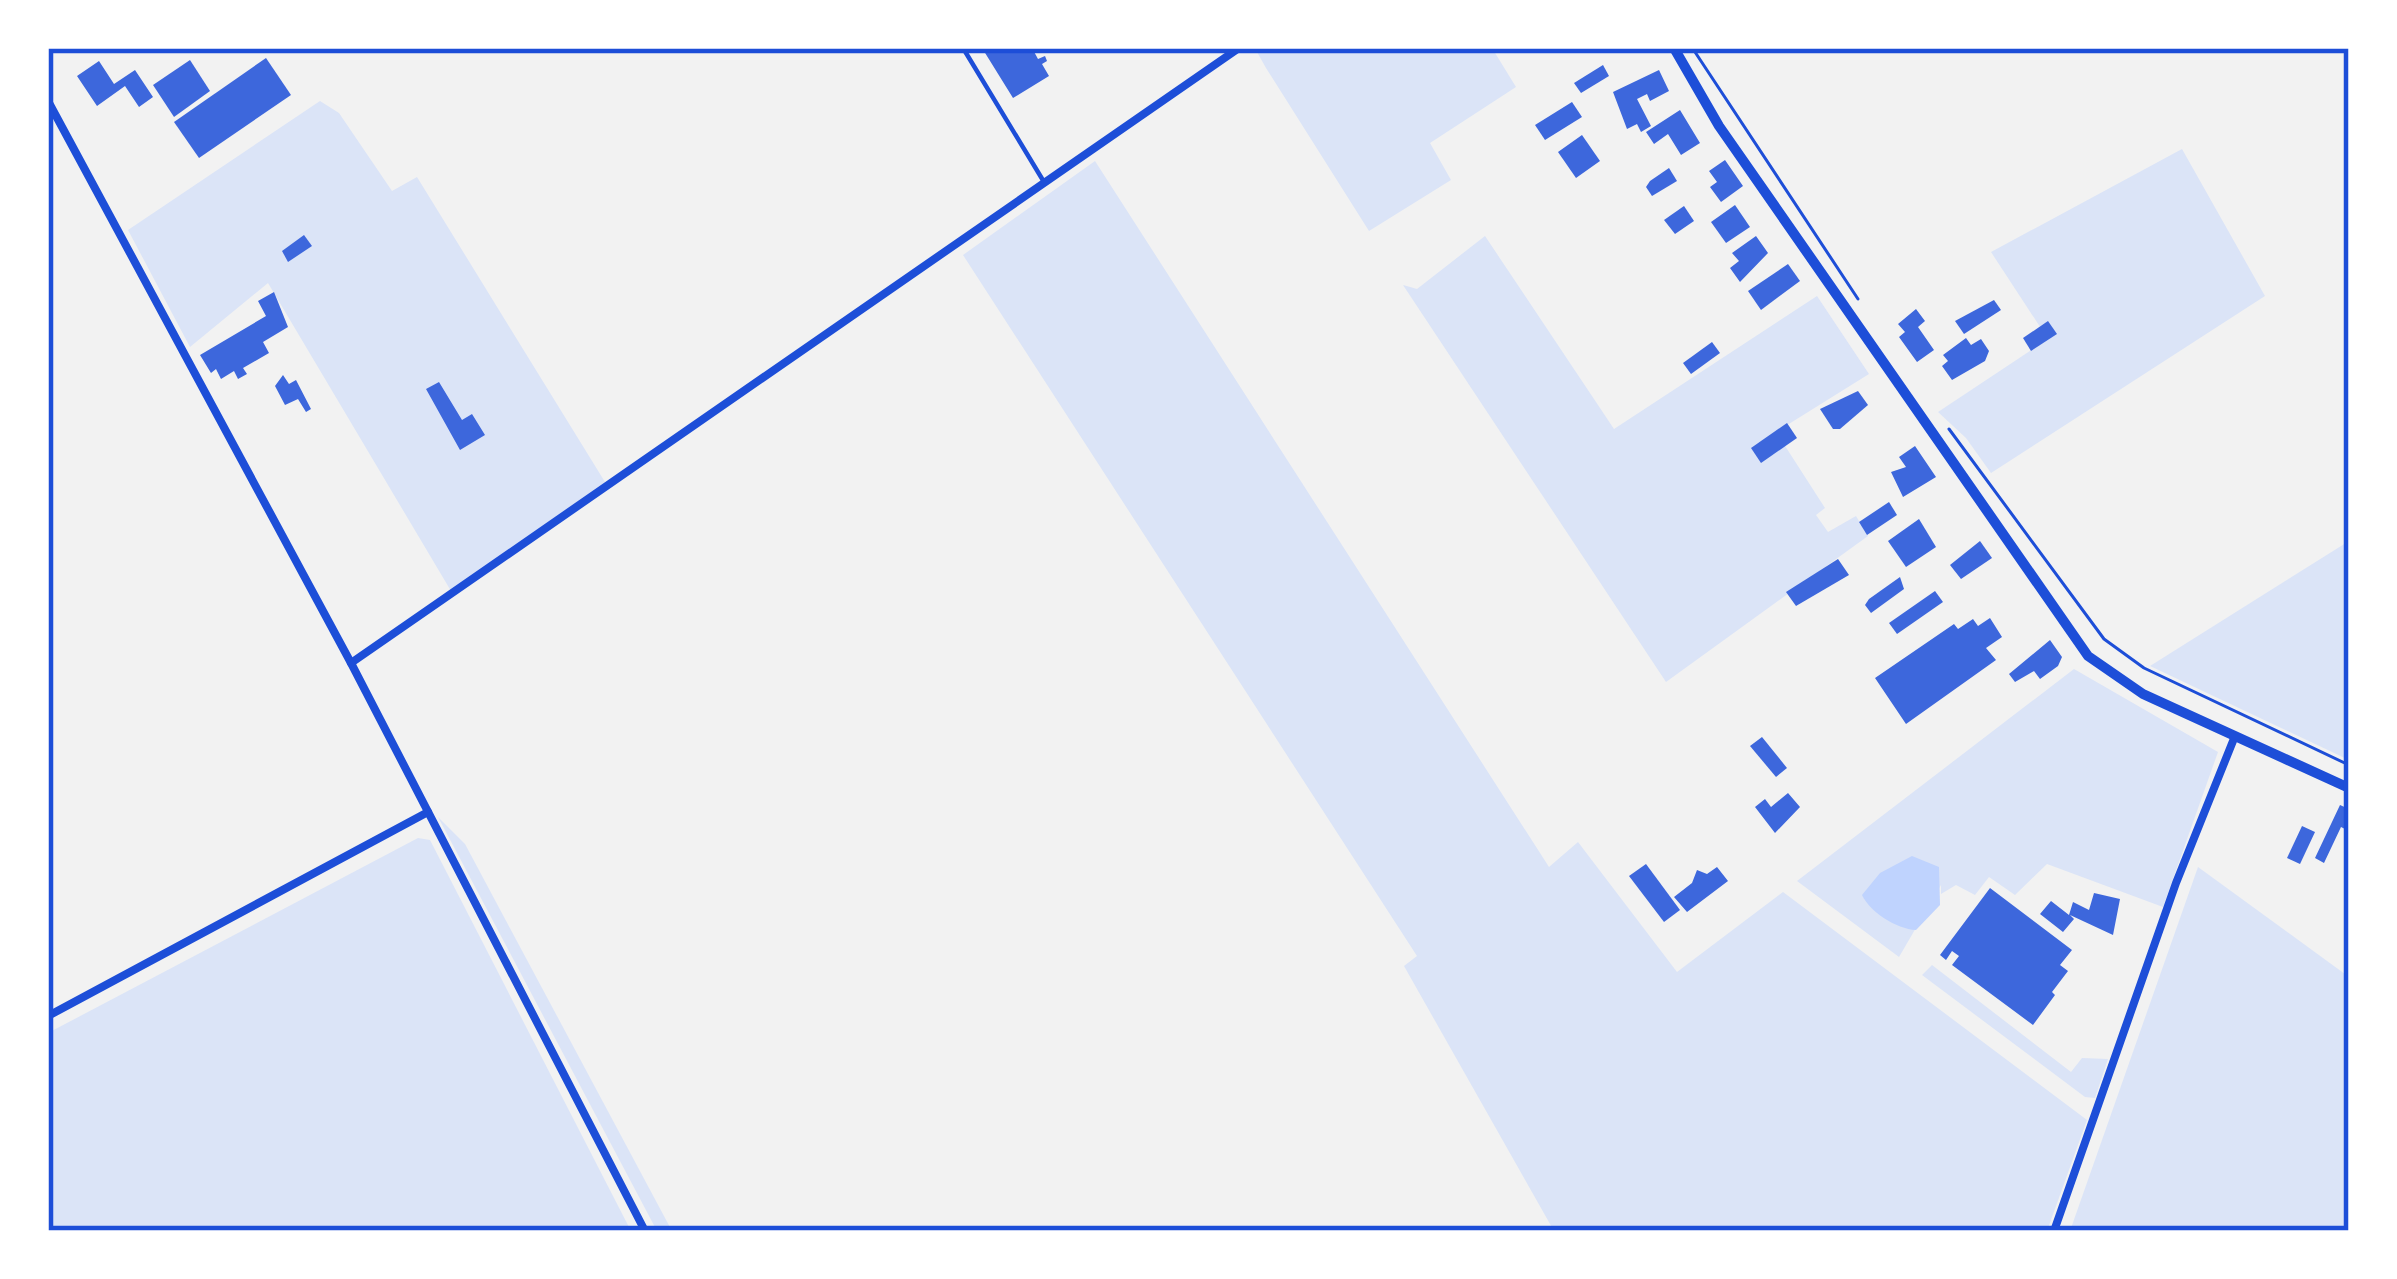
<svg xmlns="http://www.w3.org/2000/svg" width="2397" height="1279" viewBox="0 0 2397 1279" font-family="'Space Grotesk',sans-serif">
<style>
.green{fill:#dbe4f7}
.water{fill:#bfd3fe}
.building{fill:#3d67dc}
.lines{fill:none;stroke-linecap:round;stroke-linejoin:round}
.path{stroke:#1d4ed8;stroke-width:3}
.service{stroke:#1d4ed8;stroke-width:4.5}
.minor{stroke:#1d4ed8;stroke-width:8}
.tertiary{stroke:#1d4ed8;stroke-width:10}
.neatline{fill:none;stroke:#1d4ed8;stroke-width:4.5}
</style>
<rect width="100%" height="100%" fill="#f2f2f2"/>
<!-- green -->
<g class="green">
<polygon points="1263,48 1492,48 1516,87 1430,143 1451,180 1369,231 1266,68 1257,52"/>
<polygon points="320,101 339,113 392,191 417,177 605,482 451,591 268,283 190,347 128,230"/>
<polygon points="2182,149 2265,296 1991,473 1966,438 1938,412 2048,339 1991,252"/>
<polygon points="1095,161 1549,867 1578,842 1677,972 1783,892 2087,1120 2047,1231 1554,1231 1404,966 1417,956 963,255"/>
<polygon points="1485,236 1614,429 1817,296 1869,374 1776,432 1825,508 1816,515 1828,532 1856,516 1868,536 1666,682 1403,285 1417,289"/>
<polygon points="2349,541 2349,760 2150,666"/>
<polygon points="2074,669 2218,752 2163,907 2047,864 2015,895 1989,877 1975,895 1956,885 1941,894 1941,885 1899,957 1797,881"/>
<polygon points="438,817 465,844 672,1231 657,1231"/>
<polygon points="418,838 430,840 631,1231 48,1231 48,1033"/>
<polygon points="2198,867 2349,977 2349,1231 2070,1231"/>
<polygon points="1932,965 2071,1072 2082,1058 2108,1059 2095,1098 2085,1097 1922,975"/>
</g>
<!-- water -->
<path class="water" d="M1912,856L1939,867L1940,905L1916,930C1896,929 1870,912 1862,895L1880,873Z"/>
<!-- building -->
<g class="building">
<polygon points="982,48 1032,48 1038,59 1045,56 1047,61 1042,64 1049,76 1013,98"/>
<polygon points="266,58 291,95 199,158 174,122"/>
<polygon points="190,60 210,91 174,117 153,85"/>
<polygon points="99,61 114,84 135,70 153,97 139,107 125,86 97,106 77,76"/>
<polygon points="1603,65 1609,76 1581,93 1574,83"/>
<polygon points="1659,70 1669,91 1650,101 1647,94 1637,99 1651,126 1641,132 1637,124 1627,129 1613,92"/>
<polygon points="1572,102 1582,117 1545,140 1535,125"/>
<polygon points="1680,110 1700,143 1681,155 1668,134 1654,144 1646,132"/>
<polygon points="1582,135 1600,161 1576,178 1558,152"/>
<polygon points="1725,160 1743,186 1721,202 1710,187 1717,182 1709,171"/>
<polygon points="1669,168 1677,181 1652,196 1646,187 1650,181"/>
<polygon points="1735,205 1750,227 1726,243 1711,222"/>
<polygon points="1684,206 1694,221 1675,234 1664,220"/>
<polygon points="304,235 312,246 288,262 282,251"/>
<polygon points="1756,236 1768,253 1740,282 1730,268 1739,261 1732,253"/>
<polygon points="1788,264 1800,281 1761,310 1748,291"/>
<polygon points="274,292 288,327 263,342 269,353 243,368 247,374 238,379 234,371 221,379 216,369 211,373 200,355 266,316 258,301"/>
<polygon points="1994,300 2001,310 1964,334 1955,321"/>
<polygon points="1916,309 1925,321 1918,327 1934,350 1917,362 1899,337 1905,332 1898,324"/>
<polygon points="2048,321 2057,334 2031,351 2023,338"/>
<polygon points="1966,338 1971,345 1981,339 1989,351 1985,361 1952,380 1942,366 1948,361 1943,355"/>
<polygon points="1712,342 1720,353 1691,374 1683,363"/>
<polygon points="283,375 289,384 296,380 311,409 306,412 298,399 285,405 275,386"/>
<polygon points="439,382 462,420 472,414 485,435 460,450 426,389"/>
<polygon points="1858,391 1868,405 1840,429 1833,429 1820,409"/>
<polygon points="1787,423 1797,438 1761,463 1751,448"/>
<polygon points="1915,446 1936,477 1903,497 1891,472 1906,467 1899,457"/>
<polygon points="1889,502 1897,515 1867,535 1859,522"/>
<polygon points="1919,519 1936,547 1906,567 1888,541"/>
<polygon points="1980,541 1992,558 1961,579 1950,565"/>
<polygon points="1838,559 1849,575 1796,606 1786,592"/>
<polygon points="1900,577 1904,589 1871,613 1865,605 1869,599"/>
<polygon points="1935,591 1943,602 1897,634 1889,623"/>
<polygon points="1990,618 2002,637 1986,648 1996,660 1906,724 1875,678 1954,624 1958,629 1973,619 1978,626"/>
<polygon points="2050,640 2062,657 2058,666 2040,679 2034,671 2015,682 2009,674"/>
<polygon points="1762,737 1787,768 1776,777 1750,746"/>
<polygon points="1788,793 1800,807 1775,833 1755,807 1765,799 1771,807"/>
<polygon points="2340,805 2349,809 2349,831 2341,827 2324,863 2315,858"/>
<polygon points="2302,826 2315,832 2300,864 2287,858"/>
<polygon points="1646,864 1680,910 1664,922 1629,876"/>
<polygon points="1717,867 1728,881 1687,912 1674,897 1692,883 1697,870 1707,874"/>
<polygon points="1990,888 2072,950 2060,965 2068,971 2052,992 2055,995 2033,1025 1952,965 1959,956 1952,951 1946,960 1940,955"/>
<polygon points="2094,893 2120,899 2113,935 2070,915 2074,919 2063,932 2040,914 2051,901 2069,915 2073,902 2089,910"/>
</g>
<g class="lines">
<!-- path -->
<g class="path">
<polyline points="1695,52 1858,299"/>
<polyline points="1949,429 2104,639 2144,668 2349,765"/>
</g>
<!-- service -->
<polyline class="service" points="963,48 1044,182"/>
<!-- minor -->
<g class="minor">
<polyline points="48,101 351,663 645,1231"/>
<polyline points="351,663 1239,48"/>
<polyline points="48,1016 428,812"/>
<polyline points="2054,1231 2176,883 2235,736"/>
</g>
<!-- tertiary -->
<polyline class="tertiary" points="1674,48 1719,126 2088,656 2143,694 2349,788"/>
</g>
<!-- border -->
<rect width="2397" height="1279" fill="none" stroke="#ffffff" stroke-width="102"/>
<rect x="51" y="51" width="2295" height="1177" class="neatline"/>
</svg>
